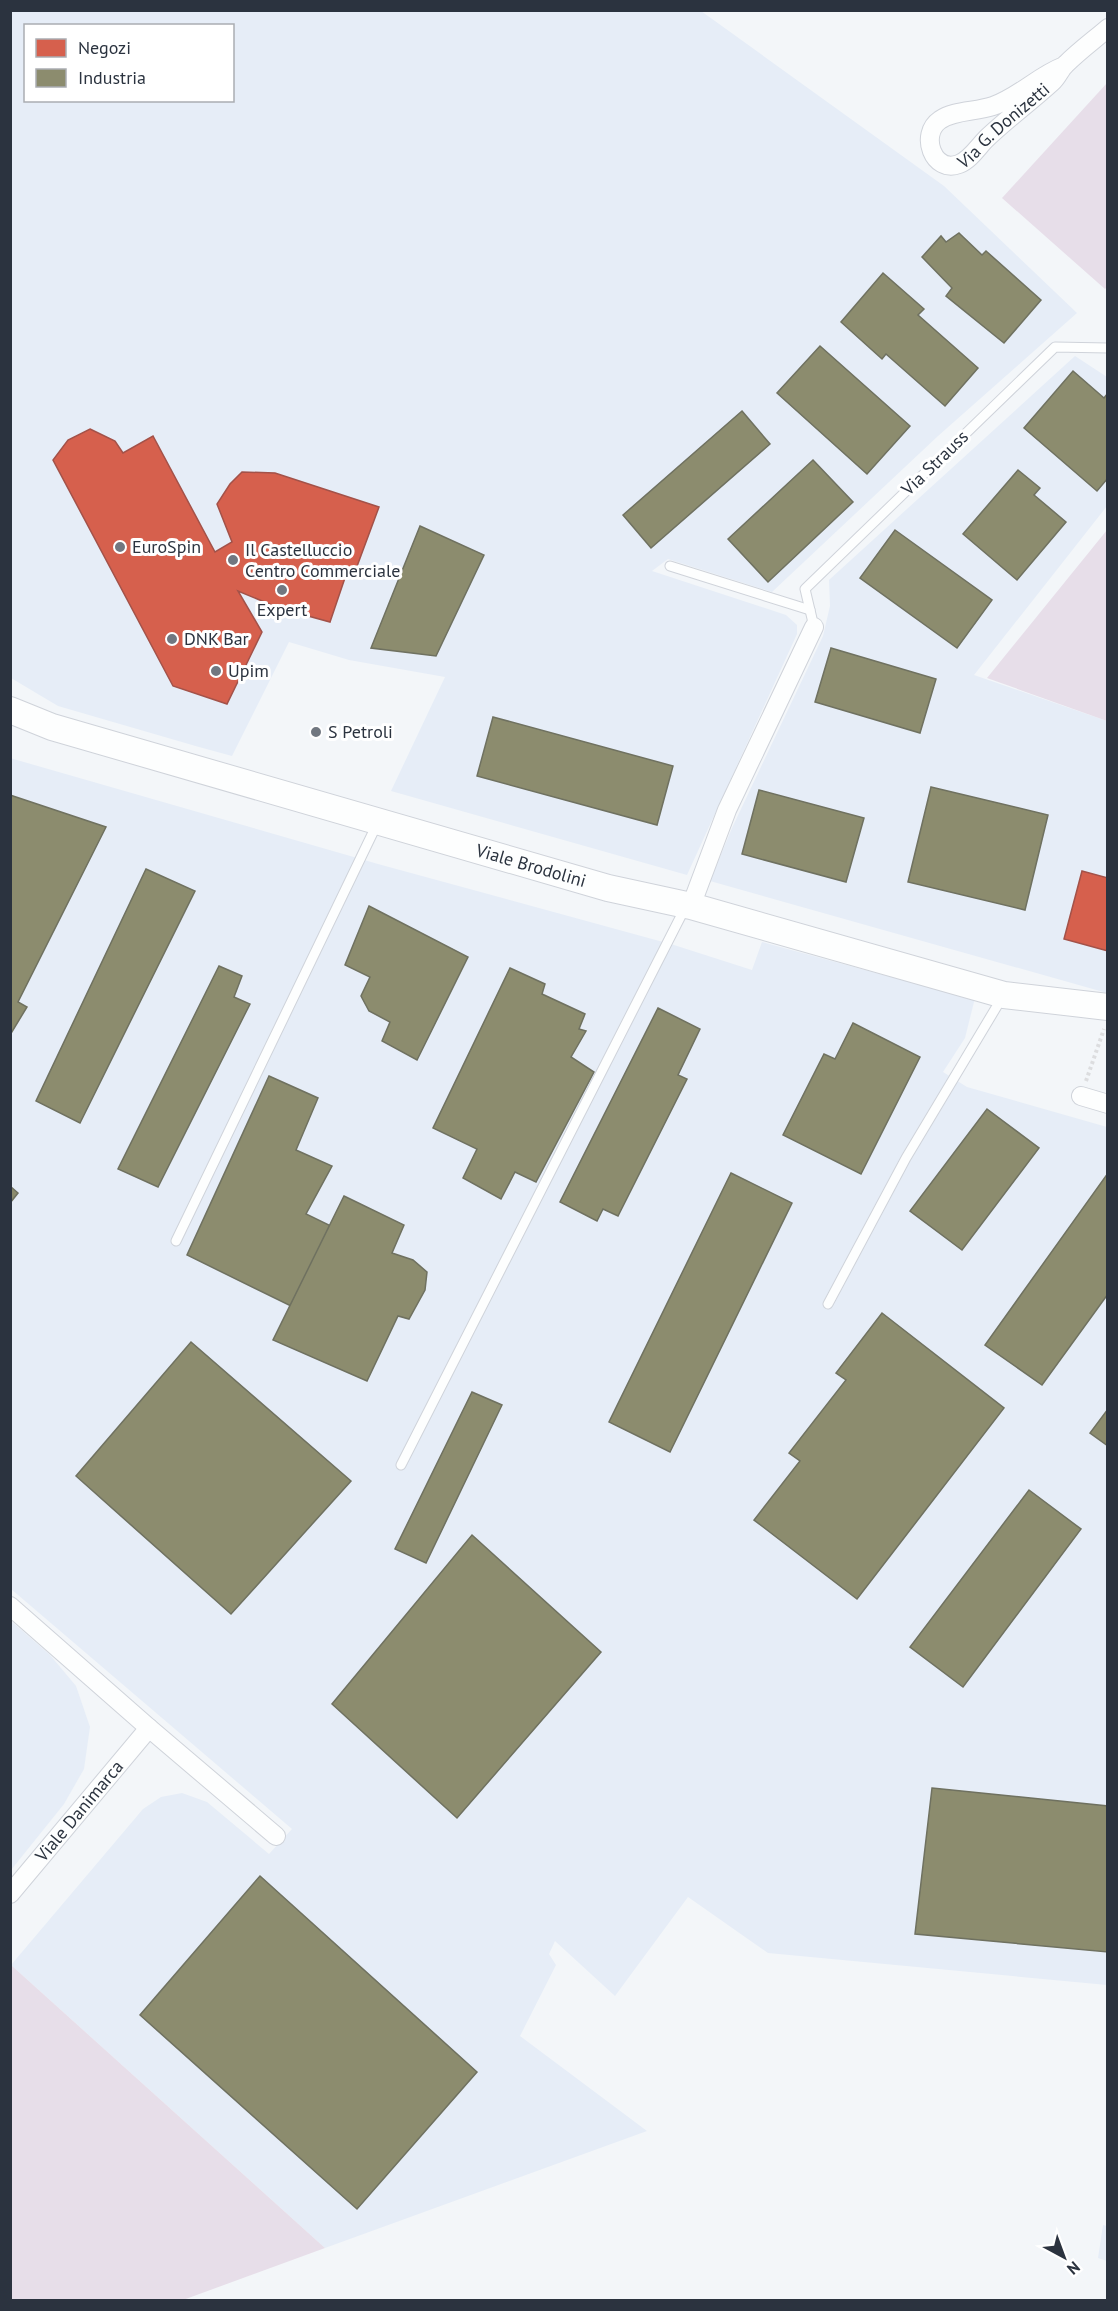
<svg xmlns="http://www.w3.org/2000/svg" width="1118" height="2311" viewBox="0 0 1118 2311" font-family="'PT Sans',sans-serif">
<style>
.built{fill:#e6edf7;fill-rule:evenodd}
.green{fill:#e7dee9}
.shops{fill:#d6604d;stroke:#a35249;stroke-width:1.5}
.industry{fill:#8c8c6e;stroke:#6f7160;stroke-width:1.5}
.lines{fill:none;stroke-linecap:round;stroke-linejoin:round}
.lane-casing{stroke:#cfd3da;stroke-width:11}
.street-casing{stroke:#cfd3da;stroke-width:20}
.secondary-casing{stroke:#cfd3da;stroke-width:28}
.path{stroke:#dcdddf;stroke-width:4;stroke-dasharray:3 3;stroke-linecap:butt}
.lane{stroke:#fdfefe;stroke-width:9}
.street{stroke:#fdfefe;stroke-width:18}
.secondary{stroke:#fdfefe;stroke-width:26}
.poi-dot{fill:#717780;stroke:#fff;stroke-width:2}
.labels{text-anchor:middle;stroke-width:6;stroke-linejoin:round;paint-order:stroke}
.street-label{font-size:18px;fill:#2b333f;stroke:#fff}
.poi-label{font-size:18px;fill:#2b333f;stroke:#fff;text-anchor:start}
</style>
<rect width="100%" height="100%" fill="#f3f6f9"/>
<!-- built -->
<g class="built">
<path d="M11,11H701L944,186L1077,313L938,436L772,592L668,559L652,571L786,615L797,625V634L687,875L391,791L445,677L349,660L289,642L232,756L199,747L58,706L11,678ZM26,26H232V100H26Z"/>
<polygon points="1075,356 1107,377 1107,506 974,675 1107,721 1107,993 710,881 732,828 823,636 830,606 829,580"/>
<polygon points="10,758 378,864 674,945 752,970 762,942 876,973 975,998 965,1038 943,1072 967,1087 1107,1127 1107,1985 768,1953 688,1897 615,1996 555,1941 549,1954 556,1965 520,2036 647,2131 325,2248 11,1965 143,1809 161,1797 182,1793 207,1802 269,1854 292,1829 11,1589"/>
<polygon points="11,1621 50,1655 76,1686 90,1727 84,1769 64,1804 11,1870"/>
<polygon points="1103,2225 1107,2226 1107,2261 1098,2258"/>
</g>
<!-- green -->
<g class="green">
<polygon points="1107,83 1108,286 1105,289 1002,198"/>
<polygon points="1107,530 1107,721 987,678"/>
<polygon points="10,1965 11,1965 325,2248 183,2300 11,2300"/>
</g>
<!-- shops -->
<g class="shops">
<polygon points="90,429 115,441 123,453 153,436 215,552 232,542 217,504 230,484 242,472 275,473 379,507 356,569 348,569 330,622 279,608 238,591 262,632 227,704 173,686 53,460 68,440"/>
<polygon points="1082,871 1108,878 1108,951 1064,939"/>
</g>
<!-- industry -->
<g class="industry">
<polygon points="959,233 982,255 986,251 1041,300 1004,343 946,296 952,288 922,257 941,236 946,242"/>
<polygon points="883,273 924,309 918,315 978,368 945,406 886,354 882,359 841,322"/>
<polygon points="820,346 910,426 867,474 777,393"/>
<polygon points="1073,371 1104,398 1108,393 1108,478 1097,491 1024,428"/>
<polygon points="742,411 770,444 651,548 623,515"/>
<polygon points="813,460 853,502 768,582 728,539"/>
<polygon points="1018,470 1040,488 1034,495 1066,522 1017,580 963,534"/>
<polygon points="420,526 484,555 436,656 371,648"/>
<polygon points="895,530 992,600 957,648 860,578"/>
<polygon points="831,648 936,679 920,733 815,702"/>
<polygon points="493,717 673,766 657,825 477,776"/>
<polygon points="931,787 1048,815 1025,910 908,882"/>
<polygon points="759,790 864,818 846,882 742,854"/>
<polygon points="10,795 106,827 18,1002 27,1007 10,1035"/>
<polygon points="146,869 195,891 80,1123 36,1101"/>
<polygon points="369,906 468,957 417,1060 382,1041 390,1022 369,1011 361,996 370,977 345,965"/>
<polygon points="219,966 242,976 234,997 250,1004 158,1187 118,1169"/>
<polygon points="510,968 545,984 542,994 585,1014 579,1029 586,1031 571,1057 594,1072 536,1182 515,1172 501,1199 463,1178 477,1149 433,1128"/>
<polygon points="658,1008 700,1029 678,1075 687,1079 618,1216 603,1209 597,1221 560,1202"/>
<polygon points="853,1023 920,1057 861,1174 783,1135 824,1054 835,1059"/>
<polygon points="269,1076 318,1098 296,1150 332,1166 306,1214 331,1226 291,1306 187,1255"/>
<polygon points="987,1109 1039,1148 962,1250 910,1211"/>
<polygon points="731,1173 792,1203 670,1452 609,1422"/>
<polygon points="1108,1173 1108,1294 1042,1385 985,1345"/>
<polygon points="10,1186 18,1193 10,1203"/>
<polygon points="344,1196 404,1225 392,1253 413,1260 427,1272 425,1290 409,1319 398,1316 367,1381 273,1340"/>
<polygon points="882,1313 1004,1408 857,1599 754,1520 800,1461 789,1453 846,1380 836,1373"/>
<polygon points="191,1342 351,1481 231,1614 76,1476"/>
<polygon points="472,1392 502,1405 426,1563 395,1549"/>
<polygon points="1108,1409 1108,1446 1090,1433"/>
<polygon points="1029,1490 1081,1529 963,1687 910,1647"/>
<polygon points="472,1535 601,1652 457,1818 332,1704"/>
<polygon points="932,1788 1108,1806 1108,1952 915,1934"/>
<polygon points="260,1876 477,2072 357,2209 140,2015"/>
</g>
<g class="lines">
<defs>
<g id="lane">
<polyline points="670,566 810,610"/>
<polyline points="814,627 805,589 1055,347 1108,348"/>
<polyline points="176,1241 378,822"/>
<polyline points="828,1304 906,1158 1003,996"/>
<polyline points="401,1465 686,906"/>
</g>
<g id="street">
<path id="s1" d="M1064,66C1038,76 1019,97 993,106C976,112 954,110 940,120C919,134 933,174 959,164C970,160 978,147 986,139C1007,119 1030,102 1052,82C1058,77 1060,69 1066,64C1079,51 1094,40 1108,28"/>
<polyline points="691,906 727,810 814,627"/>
<polyline points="1081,1096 1108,1104"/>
<polyline points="10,1606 149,1728 276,1836"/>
<path id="s2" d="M10,1894L149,1728"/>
</g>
<g id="secondary">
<path id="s3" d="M10,710L52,727L608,888L691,906L1004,995L1108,1007"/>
</g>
</defs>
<!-- lane casing -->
<use href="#lane" class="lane-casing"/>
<!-- street casing -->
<use href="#street" class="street-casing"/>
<!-- secondary casing -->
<use href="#secondary" class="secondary-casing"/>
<!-- path -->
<polyline class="path" points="1086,1081 1104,1029"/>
<!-- lane -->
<use href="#lane" class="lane"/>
<!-- street -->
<use href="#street" class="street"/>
<!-- secondary -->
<use href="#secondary" class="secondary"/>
</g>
<!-- markers -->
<g class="poi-dot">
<circle cx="120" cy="547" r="6"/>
<circle cx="233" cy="560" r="6"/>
<circle cx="282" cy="590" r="6"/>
<circle cx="172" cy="639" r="6"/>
<circle cx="216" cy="671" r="6"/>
<circle cx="316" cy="732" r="6"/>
</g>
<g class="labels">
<!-- street labels -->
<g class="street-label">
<text dy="6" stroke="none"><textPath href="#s1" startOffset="264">Via G. Donizetti</textPath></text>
<text transform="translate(935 463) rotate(-44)" y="6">Via Strauss</text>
<text dy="6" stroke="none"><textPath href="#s3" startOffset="544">Viale Brodolini</textPath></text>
<text dy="6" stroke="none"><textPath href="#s2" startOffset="108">Viale Danimarca</textPath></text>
</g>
<!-- poi labels -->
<g class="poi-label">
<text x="132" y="553">EuroSpin</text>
<text x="245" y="556">Il Castelluccio<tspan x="245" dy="21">Centro Commerciale</tspan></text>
<text x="282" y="616" text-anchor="middle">Expert</text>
<text x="184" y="645">DNK Bar</text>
<text x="228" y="677">Upim</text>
<text x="328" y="738">S Petroli</text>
</g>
</g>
<!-- border -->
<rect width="1118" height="2311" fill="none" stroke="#2b333f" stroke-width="24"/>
<!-- legend -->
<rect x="24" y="24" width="210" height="78" fill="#ffffff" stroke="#aaadb2" stroke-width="1.5"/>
<rect x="36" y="39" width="30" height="18" fill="#d6604d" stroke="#aaadb2" stroke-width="1.5"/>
<text x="78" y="54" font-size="18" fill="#2b333f">Negozi</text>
<rect x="36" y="69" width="30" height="18" fill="#8c8c6e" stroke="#aaadb2" stroke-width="1.5"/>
<text x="78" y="84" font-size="18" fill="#2b333f">Industria</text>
<!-- north arrow -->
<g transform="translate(1064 2257) rotate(139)" stroke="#ffffff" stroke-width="4.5" paint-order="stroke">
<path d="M0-4.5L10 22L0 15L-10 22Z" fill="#2b333f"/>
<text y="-9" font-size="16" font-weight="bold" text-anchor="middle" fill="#2b333f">N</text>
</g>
</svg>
